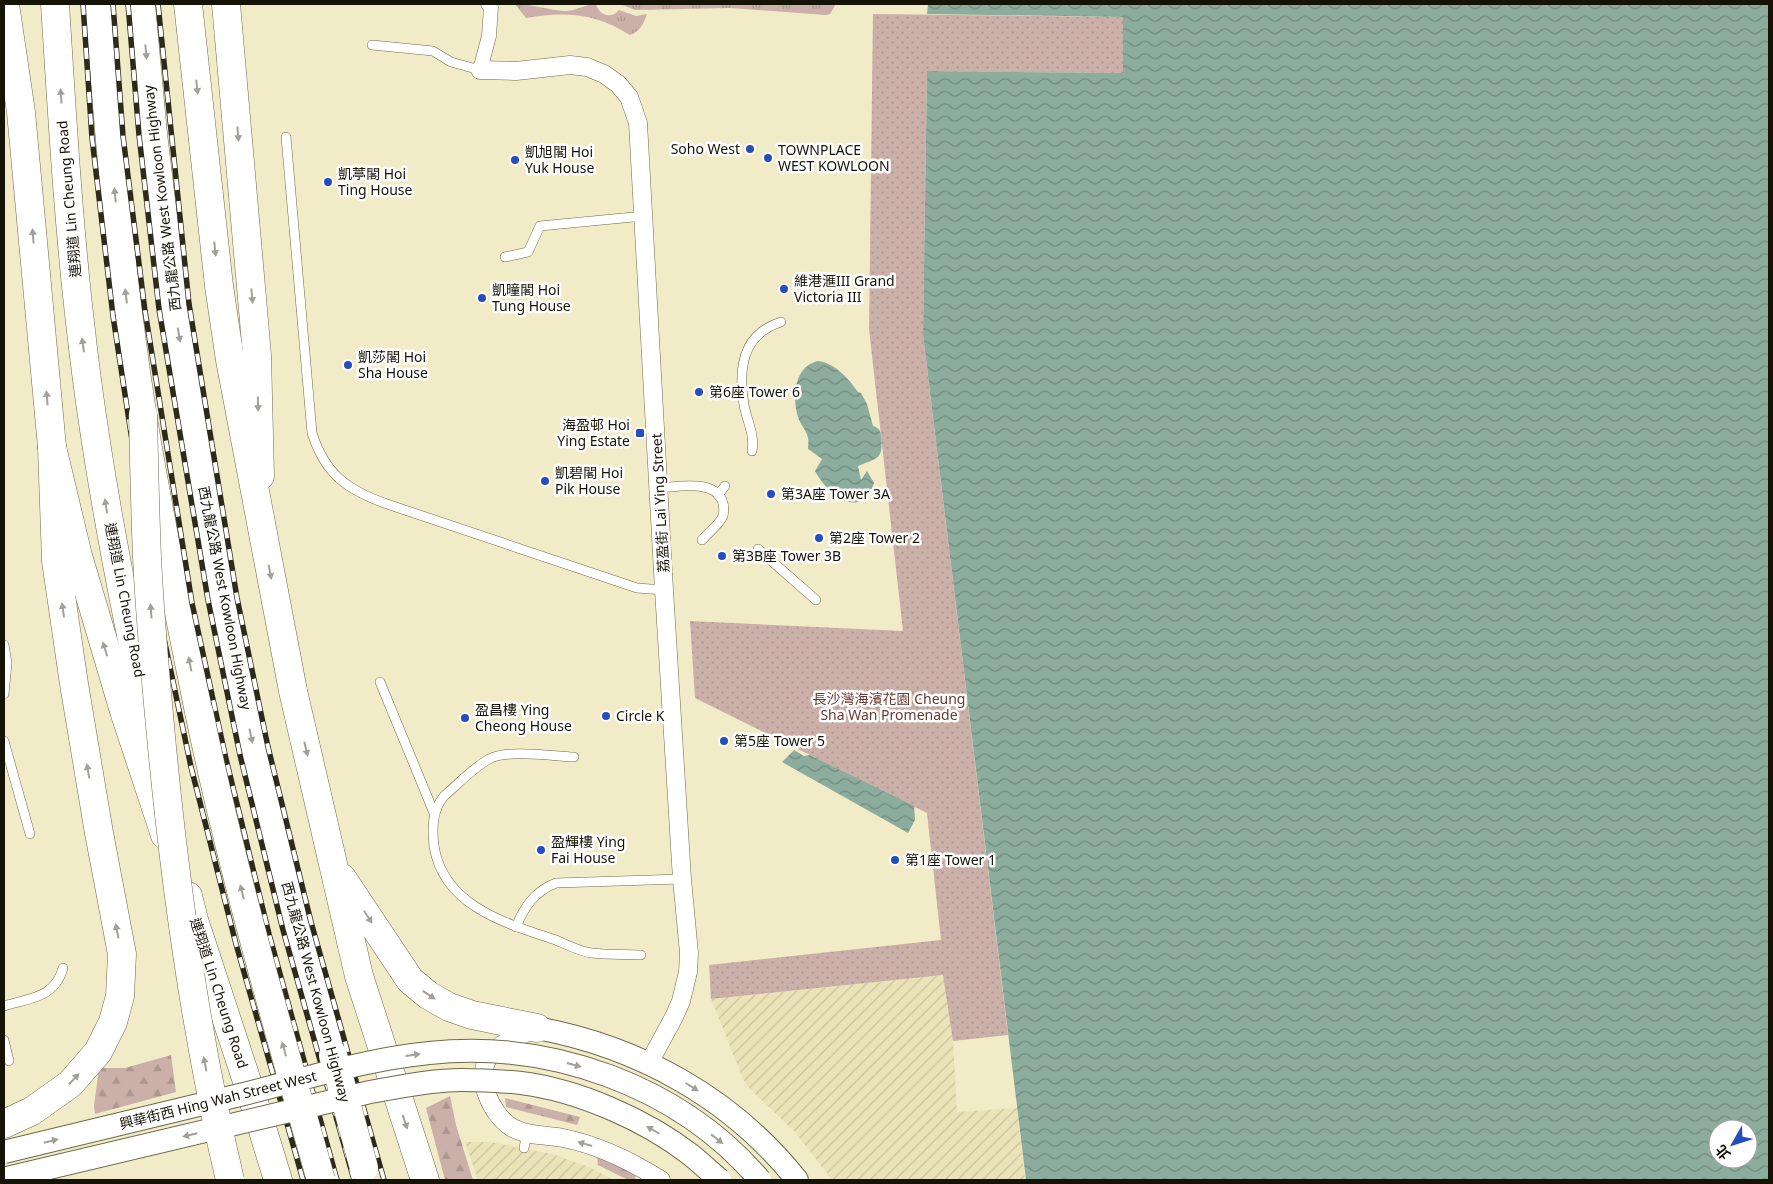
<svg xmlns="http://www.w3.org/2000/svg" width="1773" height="1184" viewBox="0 0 1773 1184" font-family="'Noto Sans','Noto Sans TC',sans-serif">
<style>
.industrial{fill:url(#industrial-furrows)}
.grass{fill:url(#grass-tufts)}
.forest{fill:url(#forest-firs)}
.park{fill:url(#park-dots)}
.water{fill:url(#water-waves);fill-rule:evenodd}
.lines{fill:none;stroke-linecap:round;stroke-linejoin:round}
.service-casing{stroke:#6f694a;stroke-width:10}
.pedestrian-casing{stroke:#6f694a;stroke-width:15}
.minor-casing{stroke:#6f694a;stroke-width:19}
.tertiary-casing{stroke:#6f694a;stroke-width:24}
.primary-casing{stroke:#6f694a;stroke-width:29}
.trunk-casing{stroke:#6f694a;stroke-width:29}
.motorway-casing{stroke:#6f694a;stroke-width:29}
.service{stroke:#fff;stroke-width:9}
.pedestrian{stroke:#fff;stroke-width:14}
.minor{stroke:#fff;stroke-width:18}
.tertiary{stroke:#fff;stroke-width:22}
.primary{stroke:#fff;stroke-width:28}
.trunk{stroke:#fff;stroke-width:28}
.motorway{stroke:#fff;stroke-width:28}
.rail-casing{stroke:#2d2a1b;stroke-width:5.5}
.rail{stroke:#fff;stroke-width:4;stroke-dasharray:11;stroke-linecap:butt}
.tertiary-bridge-casing{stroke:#6f694a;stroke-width:24;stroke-linecap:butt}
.motorway-bridge-casing{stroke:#6f694a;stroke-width:29;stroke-linecap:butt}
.tertiary-bridge{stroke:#fff;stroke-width:22}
.motorway-bridge{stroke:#fff;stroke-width:28}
.oneway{fill:#a1a09b}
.poi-dot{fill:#264dbc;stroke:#fff;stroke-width:2}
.labels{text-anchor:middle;stroke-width:5;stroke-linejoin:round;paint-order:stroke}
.poi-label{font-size:14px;fill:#151206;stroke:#fff;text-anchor:start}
.street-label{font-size:14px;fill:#151206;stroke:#fff}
.park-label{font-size:14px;fill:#6a382f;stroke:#fff}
</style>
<defs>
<pattern id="industrial-furrows" width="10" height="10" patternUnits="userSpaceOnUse" patternTransform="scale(1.25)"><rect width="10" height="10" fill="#ebe3b8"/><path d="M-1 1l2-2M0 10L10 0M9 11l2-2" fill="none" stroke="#c9c29d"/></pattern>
<pattern id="grass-tufts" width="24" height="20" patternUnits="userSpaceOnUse" patternTransform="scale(1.25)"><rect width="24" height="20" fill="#cbafa9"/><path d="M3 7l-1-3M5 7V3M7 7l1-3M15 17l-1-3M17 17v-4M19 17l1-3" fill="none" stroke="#ad9690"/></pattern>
<pattern id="forest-firs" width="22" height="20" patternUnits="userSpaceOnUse" patternTransform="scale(1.25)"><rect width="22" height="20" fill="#cbafa9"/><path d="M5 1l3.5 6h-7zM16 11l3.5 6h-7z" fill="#ad9690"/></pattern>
<pattern id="park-dots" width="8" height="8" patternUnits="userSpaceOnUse" patternTransform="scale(1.25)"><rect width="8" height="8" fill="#cbafa9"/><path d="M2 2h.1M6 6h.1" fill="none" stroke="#ad9690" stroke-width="1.8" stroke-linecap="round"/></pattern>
<pattern id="water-waves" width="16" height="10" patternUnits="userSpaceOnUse" patternTransform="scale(1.25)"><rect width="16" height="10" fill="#8cad9d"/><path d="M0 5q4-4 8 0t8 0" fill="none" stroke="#718b7e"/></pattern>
</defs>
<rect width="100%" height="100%" fill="#f2ebc8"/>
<!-- industrial -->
<g class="industrial">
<polygon points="944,975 953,1041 957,1112 1017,1108 1025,1180 832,1180 796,1133 748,1087 743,1079 711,999"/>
<polygon points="465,1142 490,1142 552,1154 589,1167 614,1180 478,1180"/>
</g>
<!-- grass -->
<g class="grass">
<path d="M515,4C532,4 548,10 565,11C576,11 586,4 596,4C599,16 612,19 619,10L636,16L647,14C643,25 640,31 630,35C595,13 566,11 526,18Z"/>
<polygon points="620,4 836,4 830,14 826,15 730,8 635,10"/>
</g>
<!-- forest -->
<g class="forest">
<polygon points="171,1055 176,1092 95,1114 94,1106 99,1068 125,1068"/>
<polygon points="450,1096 456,1125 473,1180 445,1180 426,1108"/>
<polygon points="505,1098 580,1117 577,1125 506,1107"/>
<polygon points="597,1156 636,1175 635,1180 628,1180 598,1165"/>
</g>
<!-- park -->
<polygon class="park" points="873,14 1123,17 1123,73 927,71 923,335 1008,1035 953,1041 943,975 711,999 709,965 941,940 927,813 695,698 690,621 903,631 869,329"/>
<!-- water -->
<g class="water">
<path d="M928,4H1769V1180H1026L923,335L927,71L1123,73V17L927,14ZM1718,1129H1748V1159H1718Z"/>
<path d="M818,361C835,363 848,378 858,392L861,393L867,404L873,426C879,428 881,431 881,437C884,460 876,458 858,466L861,480L867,471L874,483C860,522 827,494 815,471L822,459L808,449C808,446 809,441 808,438C807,431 800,424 798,417C792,398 794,366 818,361Z"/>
<polygon points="794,750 804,756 810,755 914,806 915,820 908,833 782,762"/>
</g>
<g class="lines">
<defs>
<g id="service">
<polyline points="372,45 433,51 451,62 480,70"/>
<path d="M286,137L312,433C325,474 347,490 387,504L637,588L664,590"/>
<polyline points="505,257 528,252 540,226 644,216"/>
<path d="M752,451C755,435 747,421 744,405C738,369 742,334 781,322"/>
<path d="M659,488C678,487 712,479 722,500C724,505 724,511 723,516C720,524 708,533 702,540"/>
<polyline points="718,495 725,486"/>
<polyline points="758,549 816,600"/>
<polyline points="4,645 7,663 4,694"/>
<polyline points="380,682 434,813"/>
<polyline points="4,741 30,834"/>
<path d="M574,757C551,756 509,749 489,759C473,768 458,784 444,796C432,811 432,828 434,846C443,905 504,923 553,939C564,943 580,952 592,953C608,955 625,954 641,955"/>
<path d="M516,927C524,907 535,891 556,883L682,879"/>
<path d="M4,1006C30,998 55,998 63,968"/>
<polyline points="4,1040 9,1061"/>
<polyline points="524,1148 527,1133"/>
</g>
<polyline id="pedestrian" points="480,70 489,36 491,7 488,4"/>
<g id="minor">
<polyline points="480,70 516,71 570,65 587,67 604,74 618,84 629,97 638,123 664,590 682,879 689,953 688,972 681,1001 674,1017 649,1063"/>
<path d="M537,1028C521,1035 503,1041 491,1054C473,1076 491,1114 511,1127C526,1136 547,1135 563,1138C598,1145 631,1161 661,1180"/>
</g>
<path id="tertiary" d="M537,1028C639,1047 732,1098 797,1180"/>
<g id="primary">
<polyline points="226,4 257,355 260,476"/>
<polyline points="4,1124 32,1111 70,1084 98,1052 113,1022 120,996 122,954 99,833 74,684 56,561 52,447 21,112 5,4"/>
</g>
<g id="trunk">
<path d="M55,4C62,113 68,222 81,331C96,465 122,598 151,729"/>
<polyline points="188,4 219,286 230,360 293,691 359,976 425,1180"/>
<polyline points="52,447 78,556 124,711 165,835"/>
<polyline points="342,878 410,980 428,995 449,1007 472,1015 537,1028"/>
<polyline points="188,896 194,920 260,1121 278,1180"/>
</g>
<g id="motorway">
<path d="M99,4C109,140 121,277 142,412C158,513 179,613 199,712"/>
<polyline points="141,4 153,134 174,306 223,600 254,751 298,927 333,1055"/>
</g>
</defs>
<!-- service casing -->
<use href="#service" class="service-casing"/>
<!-- pedestrian casing -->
<use href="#pedestrian" class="pedestrian-casing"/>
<!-- minor casing -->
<use href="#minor" class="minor-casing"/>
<!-- tertiary casing -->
<use href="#tertiary" class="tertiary-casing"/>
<!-- primary casing -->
<use href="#primary" class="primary-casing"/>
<!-- trunk casing -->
<use href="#trunk" class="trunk-casing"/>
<!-- motorway casing -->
<use href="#motorway" class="motorway-casing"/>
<!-- service -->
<use href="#service" class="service"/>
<!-- pedestrian -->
<use href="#pedestrian" class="pedestrian"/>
<!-- minor -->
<use href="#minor" class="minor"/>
<!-- tertiary -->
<use href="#tertiary" class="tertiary"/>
<!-- primary -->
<use href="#primary" class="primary"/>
<!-- trunk -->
<use href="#trunk" class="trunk"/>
<!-- motorway -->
<use href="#motorway" class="motorway"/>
<defs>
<g id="rail">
<polyline points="83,4 92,138 113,316 158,610 191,767 236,944 303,1180"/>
<polyline points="113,4 123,136 145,311 192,603 226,759 269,934 337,1180"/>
<polyline points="128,4 139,135 159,309 208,600 240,755 283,930 354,1180"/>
<polyline points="158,4 189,304 237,598 268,747 311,922 384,1180"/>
</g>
</defs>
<!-- rail casing -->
<use href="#rail" class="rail-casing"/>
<!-- rail -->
<use href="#rail" class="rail"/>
<defs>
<g id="tertiary-bridge">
<path d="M4,1152C85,1133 166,1113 248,1093C307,1078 368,1059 429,1053C551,1040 680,1086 760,1180"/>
<path d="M7,1178L370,1092C400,1087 431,1080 461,1080C481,1080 502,1081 521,1083C578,1090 646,1120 691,1155C701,1163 710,1172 720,1180"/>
</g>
<g id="motorway-bridge">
<path d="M143,414C144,461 145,509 147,557C150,621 156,684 162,747C176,893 196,1037 230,1180"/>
<path d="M199,712C232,870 277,1025 321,1180"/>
<polyline points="333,1055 364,1168"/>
</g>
</defs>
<!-- tertiary-bridge casing -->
<use href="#tertiary-bridge" class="tertiary-bridge-casing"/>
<!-- motorway-bridge casing -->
<use href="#motorway-bridge" class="motorway-bridge-casing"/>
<!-- tertiary-bridge -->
<use href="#tertiary-bridge" class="tertiary-bridge"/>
<!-- motorway-bridge -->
<use href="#motorway-bridge" class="motorway-bridge"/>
</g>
<!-- one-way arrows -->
<defs><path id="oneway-solid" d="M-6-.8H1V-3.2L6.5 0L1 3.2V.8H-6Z" transform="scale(1.25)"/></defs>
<g class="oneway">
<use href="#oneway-solid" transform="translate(146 52) rotate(85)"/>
<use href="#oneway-solid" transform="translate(197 87) rotate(84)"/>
<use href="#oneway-solid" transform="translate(61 96) rotate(-94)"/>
<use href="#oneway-solid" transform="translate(238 134) rotate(85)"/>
<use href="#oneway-solid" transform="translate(115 195) rotate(-96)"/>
<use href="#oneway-solid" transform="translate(33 236) rotate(-95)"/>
<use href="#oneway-solid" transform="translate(215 249) rotate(84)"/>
<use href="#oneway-solid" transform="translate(126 296) rotate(-97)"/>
<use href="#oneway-solid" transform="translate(252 296) rotate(85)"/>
<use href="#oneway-solid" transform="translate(179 335) rotate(80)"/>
<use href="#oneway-solid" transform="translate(83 345) rotate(-98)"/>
<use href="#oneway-solid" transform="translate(47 398) rotate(-95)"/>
<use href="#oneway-solid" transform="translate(258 404) rotate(89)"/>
<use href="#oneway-solid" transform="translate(106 506) rotate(-99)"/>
<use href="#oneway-solid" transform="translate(270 572) rotate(79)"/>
<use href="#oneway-solid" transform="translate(63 610) rotate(-98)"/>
<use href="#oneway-solid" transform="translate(151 611) rotate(-94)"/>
<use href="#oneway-solid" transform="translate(105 649) rotate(-107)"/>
<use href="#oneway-solid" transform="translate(190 664) rotate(-101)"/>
<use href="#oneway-solid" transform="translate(251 736) rotate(78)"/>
<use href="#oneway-solid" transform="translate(306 749) rotate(77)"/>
<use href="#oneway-solid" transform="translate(88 771) rotate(-100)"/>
<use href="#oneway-solid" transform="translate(242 892) rotate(-104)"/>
<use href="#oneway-solid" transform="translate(368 917) rotate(57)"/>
<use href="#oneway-solid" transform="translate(117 931) rotate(-101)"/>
<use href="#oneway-solid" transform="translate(429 995) rotate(34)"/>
<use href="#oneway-solid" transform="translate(284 1049) rotate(-106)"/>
<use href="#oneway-solid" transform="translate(413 1055) rotate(-8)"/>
<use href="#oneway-solid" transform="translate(205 1064) rotate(-101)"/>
<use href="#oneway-solid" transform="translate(574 1065) rotate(15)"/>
<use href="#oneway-solid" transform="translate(74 1079) rotate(-47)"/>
<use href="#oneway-solid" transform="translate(692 1087) rotate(32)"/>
<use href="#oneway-solid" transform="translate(405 1122) rotate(72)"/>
<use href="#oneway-solid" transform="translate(653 1130) rotate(-150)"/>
<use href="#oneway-solid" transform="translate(190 1135) rotate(167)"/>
<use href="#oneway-solid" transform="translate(717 1139) rotate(38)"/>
<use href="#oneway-solid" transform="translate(51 1141) rotate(-14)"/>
<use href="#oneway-solid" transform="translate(585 1144) rotate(-164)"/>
</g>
<!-- markers -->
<g class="poi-dot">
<circle cx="750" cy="149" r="5"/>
<circle cx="768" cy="158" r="5"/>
<circle cx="515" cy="160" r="5"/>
<circle cx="328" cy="182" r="5"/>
<circle cx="784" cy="289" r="5"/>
<circle cx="482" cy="298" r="5"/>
<circle cx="348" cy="365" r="5"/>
<circle cx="699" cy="392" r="5"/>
<rect x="635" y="428" width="10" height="10" rx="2.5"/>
<circle cx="545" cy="481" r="5"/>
<circle cx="771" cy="494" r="5"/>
<circle cx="819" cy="538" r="5"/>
<circle cx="722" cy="556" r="5"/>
<circle cx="606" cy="716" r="5"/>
<circle cx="465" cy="718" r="5"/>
<circle cx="724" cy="741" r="5"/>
<circle cx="541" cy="850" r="5"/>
<circle cx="895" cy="860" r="5"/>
</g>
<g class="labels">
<!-- poi labels -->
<g class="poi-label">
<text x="740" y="154" text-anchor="end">Soho West</text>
<text x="778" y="155">TOWNPLACE<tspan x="778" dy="16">WEST KOWLOON</tspan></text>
<text x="525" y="157">凱旭閣 Hoi<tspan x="525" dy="16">Yuk House</tspan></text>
<text x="338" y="179">凱葶閣 Hoi<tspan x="338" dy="16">Ting House</tspan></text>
<text x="794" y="286">維港滙III Grand<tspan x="794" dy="16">Victoria III</tspan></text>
<text x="492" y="295">凱曈閣 Hoi<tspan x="492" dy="16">Tung House</tspan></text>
<text x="358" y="362">凱莎閣 Hoi<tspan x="358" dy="16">Sha House</tspan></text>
<text x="709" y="397">第6座 Tower 6</text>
<text x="630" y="430" text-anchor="end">海盈邨 Hoi<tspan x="630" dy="16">Ying Estate</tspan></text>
<text x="555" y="478">凱碧閣 Hoi<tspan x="555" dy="16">Pik House</tspan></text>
<text x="781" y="499">第3A座 Tower 3A</text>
<text x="829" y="543">第2座 Tower 2</text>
<text x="732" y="561">第3B座 Tower 3B</text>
<text x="475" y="715">盈昌樓 Ying<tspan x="475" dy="16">Cheong House</tspan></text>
<text x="616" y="721">Circle K</text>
<text x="734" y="746">第5座 Tower 5</text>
<text x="551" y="847">盈輝樓 Ying<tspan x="551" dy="16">Fai House</tspan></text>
<text x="905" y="865">第1座 Tower 1</text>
</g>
<!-- street labels -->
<g class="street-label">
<text transform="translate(162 198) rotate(-97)" y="5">西九龍公路 West Kowloon Highway</text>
<text transform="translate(69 199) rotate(-95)" y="5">連翔道 Lin Cheung Road</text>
<text transform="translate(660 503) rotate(-93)" y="5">荔盈街 Lai Ying Street</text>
<text transform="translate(225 598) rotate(79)" y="5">西九龍公路 West Kowloon Highway</text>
<text transform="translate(125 600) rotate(79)" y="5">連翔道 Lin Cheung Road</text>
<text transform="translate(316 992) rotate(75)" y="5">西九龍公路 West Kowloon Highway</text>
<text transform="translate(219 993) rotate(72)" y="5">連翔道 Lin Cheung Road</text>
<text transform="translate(218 1100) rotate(-14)" y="5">興華街西 Hing Wah Street West</text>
</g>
<!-- park labels -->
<g class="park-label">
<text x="889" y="704">長沙灣海濱花園 Cheung<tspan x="889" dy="16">Sha Wan Promenade</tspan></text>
</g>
</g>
<!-- border -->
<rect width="1773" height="1184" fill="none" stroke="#151206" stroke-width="10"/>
<!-- north arrow -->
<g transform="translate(1733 1144) rotate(231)"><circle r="24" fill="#ffffff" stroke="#a1a09b"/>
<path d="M0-4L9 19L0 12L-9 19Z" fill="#264dbc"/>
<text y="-8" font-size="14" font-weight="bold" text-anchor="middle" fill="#151206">北</text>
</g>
</svg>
